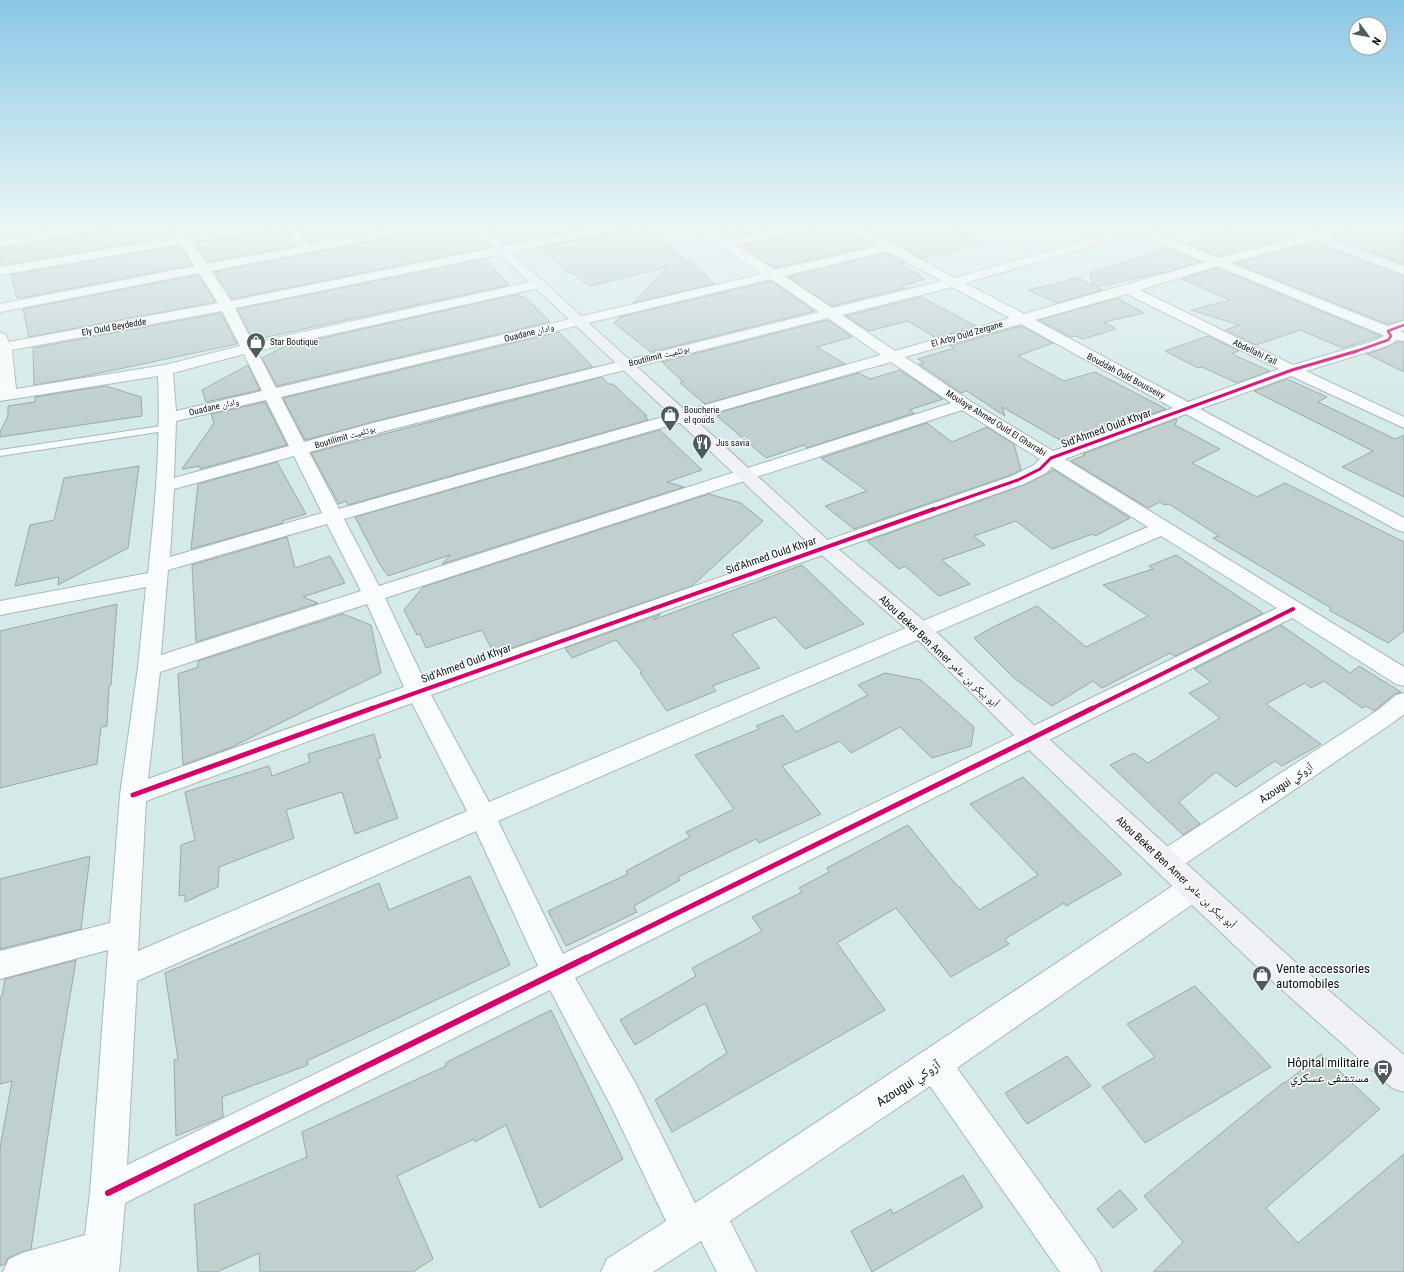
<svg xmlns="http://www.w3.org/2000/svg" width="1404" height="1272" viewBox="0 0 1404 1272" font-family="'Roboto Condensed','Noto Naskh Arabic',sans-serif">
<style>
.building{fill:#bfd0cf;stroke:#99a9a8}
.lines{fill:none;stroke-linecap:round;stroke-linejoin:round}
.lane-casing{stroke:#a7b8b6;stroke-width:2}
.street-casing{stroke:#a7b8b6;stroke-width:2}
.secondary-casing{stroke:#a7b8b6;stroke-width:2}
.lane{fill:#f9fcfc;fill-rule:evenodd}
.street{fill:#f9fcfc;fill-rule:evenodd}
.secondary{fill:#f0f1f5;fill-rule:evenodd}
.cycleway-far4-casing{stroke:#fff;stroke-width:4}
.cycleway-far3-casing{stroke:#fff;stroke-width:5}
.cycleway-far2-casing{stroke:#fff;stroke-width:6}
.cycleway-far1-casing{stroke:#fff;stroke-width:8}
.cycleway-casing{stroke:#fff;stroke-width:8}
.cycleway-far4{stroke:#d6006c;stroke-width:2.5}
.cycleway-far3{stroke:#d6006c;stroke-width:3}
.cycleway-far2{stroke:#d6006c;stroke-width:4}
.cycleway-far1{stroke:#d6006c;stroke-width:5}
.cycleway{stroke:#d6006c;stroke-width:6}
.labels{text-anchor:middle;stroke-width:3;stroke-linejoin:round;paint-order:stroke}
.far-street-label{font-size:9px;fill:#041110;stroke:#fff}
.far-poi-label{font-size:9px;fill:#041110;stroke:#fff;text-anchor:start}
.street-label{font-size:11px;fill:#041110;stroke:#fff}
.near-poi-label{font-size:13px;fill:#041110;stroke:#fff;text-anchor:start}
.near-street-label{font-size:13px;fill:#041110;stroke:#fff}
</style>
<rect width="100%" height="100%" fill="#d4eae8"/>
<!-- building -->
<g class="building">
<polygon points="0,225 74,225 0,237"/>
<polygon points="113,225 168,225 174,236 2,265 0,258 0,248 106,230 111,229"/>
<polygon points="183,225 241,225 189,234"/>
<polygon points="295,225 401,225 310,242"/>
<polygon points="436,225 467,225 490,247 232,299 214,272 429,230 434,229"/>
<polygon points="483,225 599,225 504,244"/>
<polygon points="632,225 641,225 688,262 692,261 714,284 633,303 667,267 590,286 571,272 568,273 541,248 625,230 630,229"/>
<polygon points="752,225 790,225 729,238 720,232"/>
<polygon points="823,225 841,225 843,229 874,245 775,268 741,245 821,229"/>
<polygon points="860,225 944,225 981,243 922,258"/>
<polygon points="1371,225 1404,225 1404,264 1331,237"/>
<polygon points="280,226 295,246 208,262 195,243 273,230 277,229"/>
<polygon points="1243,226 1280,240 1218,256 1187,244 1211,238"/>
<polygon points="1314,242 1404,276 1404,320 1387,324 1235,263"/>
<polygon points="180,246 193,265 21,298 21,297 17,298 11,275"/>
<polygon points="1169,248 1201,262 1166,272 1096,287 1102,290 1057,303 1028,290 1061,283 1077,277 1093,286 1090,273"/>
<polygon points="887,253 905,263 900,264 925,279 901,286 905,288 832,306 788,277"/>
<polygon points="485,259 509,285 253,340 237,309"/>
<polygon points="1217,268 1381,336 1343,348 1300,330 1256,345 1225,330 1239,325 1191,310 1230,300 1182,279"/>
<polygon points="198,275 216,302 29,337 23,309"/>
<polygon points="771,281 815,311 651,352 614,323 620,317"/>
<polygon points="518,294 521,297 525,297 550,322 277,386 262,358 283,347"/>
<polygon points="921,297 976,326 936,338 908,321 869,331 846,316"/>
<polygon points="1117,298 1144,313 1104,322 1116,329 1083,339 1076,336 1071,337 1039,320"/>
<polygon points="221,313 237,344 81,377 34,385 33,348"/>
<polygon points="828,320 852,337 817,347 845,364 705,404 680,383 683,382 662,362"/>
<polygon points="1021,326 1053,343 1018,356 1064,381 1095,372 1166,409 1067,444 1002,407 1005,416 967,391 961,393 919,364 924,363 918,359 954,348 950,346"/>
<polygon points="559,332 593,367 373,422 305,440 283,398"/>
<polygon points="1208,336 1239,351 1232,353 1236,356 1270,371 1237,383 1202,367 1198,368 1165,351"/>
<polygon points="1397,342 1404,342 1404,372 1367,354 1385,348"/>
<polygon points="248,365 260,390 206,402 202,390"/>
<polygon points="900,370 943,399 909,410 914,413 807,448 804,445 766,458 717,416 720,415 717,413 859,373 870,379"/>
<polygon points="602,377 608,384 613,384 647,416 645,416 648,420 348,505 346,501 339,504 311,453"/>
<polygon points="1287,379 1327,397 1318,402 1395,439 1404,435 1404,497 1342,467 1373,451 1254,391"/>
<polygon points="106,386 141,397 142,416 0,437 0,432 8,416 8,406 35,402 35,397"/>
<polygon points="265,402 287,445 200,469 200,466 182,469 214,423 211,414"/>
<polygon points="1176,419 1177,420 1175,425 1220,449 1192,463 1257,497 1285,483 1404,542 1404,631 1388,643 1329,610 1331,608 1213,538 1219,536 1169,504 1164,505 1160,502 1148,508 1071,461 1085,455 1083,454"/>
<polygon points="927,423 952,442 987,427 1014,444 1021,470 1011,475 854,529 825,506 867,491 821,458"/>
<polygon points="660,430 702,470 667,482 684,487 442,564 450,555 388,576 379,563 355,517"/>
<polygon points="277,462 306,514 282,521 283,523 191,549 198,484"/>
<polygon points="139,466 128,548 58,585 59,577 15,586 30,525 54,520 64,478"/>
<polygon points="1054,470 1130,518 1095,536 1092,534 1052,549 1016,521 974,536 985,545 942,560 970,584 939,596 905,566 899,569 867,541 1024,485"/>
<polygon points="709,494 741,503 763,521 692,586 494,654 482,630 426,648 420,634 417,635 404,610 423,587"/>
<polygon points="287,537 295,568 330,556 345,583 303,597 318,603 196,642 192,565"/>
<polygon points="1176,555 1263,613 1175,656 1170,653 1102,688 1093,681 1052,706 1014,678 974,638 993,627 1037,606 1086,647 1148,616 1103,585 1153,569 1149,566"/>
<polygon points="802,565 864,624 805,649 775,617 732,634 760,668 712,686 716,691 667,711 640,673 642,672 616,640 572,658 565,648 661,614 653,620"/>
<polygon points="117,604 111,685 109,686 107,726 101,727 97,764 0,788 0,631"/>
<polygon points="343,614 371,625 381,673 232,747 183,765 178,674 198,667 198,661"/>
<polygon points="1281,625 1350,673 1359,666 1401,692 1395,694 1374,711 1366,706 1362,708 1324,681 1311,688 1305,683 1266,704 1321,744 1282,766 1275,761 1236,787 1216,772 1179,802 1200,824 1183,835 1110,765 1134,753 1148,763 1220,718 1189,693 1211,682 1194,669"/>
<polygon points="885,673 921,680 974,727 971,746 932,758 900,727 851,753 840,741 782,766 821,814 759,843 756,839 678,877 680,880 634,906 637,912 566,946 548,911 628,874 626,871 690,837 686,832 734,809 695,755 759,729 756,726 783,715 796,732 868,695 858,685"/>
<polygon points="374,734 381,758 377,759 398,818 355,834 342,792 286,810 294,838 219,867 218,887 185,902 185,895 179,896 181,845 195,840 185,792 269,766 272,776 310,762 308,754"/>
<polygon points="1023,777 1122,874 1066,906 1064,903 1005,939 1009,944 951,977 896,908 837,943 885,1010 672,1132 655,1100 727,1053 705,1003 635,1045 620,1020 696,976 692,968 762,931 752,917 802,892 799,888 829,872 827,868 908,825 959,888 960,887 979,910 1038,875 970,804"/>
<polygon points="90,856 81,929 0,949 0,879"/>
<polygon points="470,876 510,965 307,1061 308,1065 222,1097 223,1117 176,1136 174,1060 178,1059 165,973 379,883 389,910"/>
<polygon points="76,960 58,1068 31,1249 8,1258 5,1264 0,1266 0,1148 12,1081 0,1084 0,997 2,996 5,979"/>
<polygon points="1195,986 1271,1067 1145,1143 1102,1087 1155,1057 1127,1024"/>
<polygon points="551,1010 623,1159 540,1208 506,1125 475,1142 474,1139 397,1176 433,1259 413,1272 260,1272 259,1253 217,1272 198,1272 194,1205 307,1157 302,1132 446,1066 445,1063"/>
<polygon points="1321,1054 1380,1109 1266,1208 1298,1243 1404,1154 1404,1272 1153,1272 1183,1242 1144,1196 1284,1082 1285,1083"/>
<polygon points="1067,1056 1091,1086 1027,1124 1005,1093"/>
<polygon points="963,1175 983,1207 872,1272 851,1231 891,1209 893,1214"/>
<polygon points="1120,1190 1137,1209 1113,1228 1097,1209"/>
</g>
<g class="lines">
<defs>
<polygon id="lane" points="168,425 171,426 172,428 171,430 0,456 0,450"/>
<g id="street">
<polygon points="84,225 112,225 110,228 106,229 0,247 0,239"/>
<path d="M169,225H181L188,236L251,225H279L277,228L273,229L192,242L207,264L298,247L281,225H293L309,244L410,225H435L433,228L429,229L211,271L231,301L607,225H631L629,228L625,229L235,308L253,343L539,280L544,281L546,284L544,287L539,288L257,351L276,388L762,274L688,225H703L726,240L798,225H822L820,228L816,229L735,245L775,270L878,246L844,228L842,225H857L955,278L1139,225H1159L1157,228L1149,230L1218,258L1309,234L1334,225H1351L1349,228L1317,240L1230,263L1387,326L1404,321V330L1400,331L1404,333V341L1396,340L1393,343L1384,347L1306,371L1404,417V428L1291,376L1200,409L1404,518V532L1397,530L1186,414L1065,459L1404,667V686L1396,684L1292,618L575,978L636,1084L695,1203L1183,879L1193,876L1203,879L1207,888L1203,897L957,1068L1095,1259L1101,1272H1060L930,1086L730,1221L756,1272H717L701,1241L653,1272H601L607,1259L666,1221L612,1108L550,990L125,1203L119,1272H3L9,1259L22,1253L85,1235L90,1193L108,950L0,979V951L110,923L120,795L138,667L146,587L0,615V601L148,573C155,508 161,442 158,376L0,401V333L5,334L9,342L218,303L199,273L0,312V304L195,266L181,244L0,275V267L177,237ZM1137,233L1205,262L1024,314L965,283ZM887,251L942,281L832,308L784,276ZM1217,266L1383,335L1384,336L1374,341L1293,365L1140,290ZM771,279L819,312L373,423L304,442L281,397ZM952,287L1010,318L895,351L842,315ZM1127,294L1279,369L1188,402L1035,320ZM222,311L240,346L165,365L16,389L12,350ZM828,318L881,355L339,509L309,452L385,431ZM1021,324L1173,408L1053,451L970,401L905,357ZM244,354L262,391L176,411L173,373ZM891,362L951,403L379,586L344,519ZM266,400L289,446L174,478L176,421ZM962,410L1040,459L1034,465L1012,476L424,680L385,598ZM294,456L322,513L170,557L174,489ZM1052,467L1148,527L489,802L431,695L692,601L1024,484L1046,473ZM327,524L361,591L161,655L168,570ZM1161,536L1277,608L563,954L498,821L779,699ZM367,604L404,687L148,779L160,672ZM412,703L467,811L138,951L146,801ZM476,831L538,966L127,1165L137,981Z"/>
<polygon points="1404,693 1404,714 1394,722 1176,870 1166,874 1156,870 1152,862 1156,854 1378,710 1396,695"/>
</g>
<g id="secondary">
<polygon points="468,225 481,225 831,543 928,624 1040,731 1293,960 1404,1055 1404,1092 1392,1088 1271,980 1022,743 912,634 817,551"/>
<polygon points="1279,225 1296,225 1404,266 1404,275 1281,228"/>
</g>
</defs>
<!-- lane casing -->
<use href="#lane" class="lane-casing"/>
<!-- street casing -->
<use href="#street" class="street-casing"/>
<!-- secondary casing -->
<use href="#secondary" class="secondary-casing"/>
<!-- lane -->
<use href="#lane" class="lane"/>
<!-- street -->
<use href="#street" class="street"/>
<!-- secondary -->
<use href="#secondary" class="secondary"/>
<defs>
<polyline id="cycleway-far4" points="1354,352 1388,340 1391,336 1388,331 1404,325"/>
<polyline id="cycleway-far3" points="932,510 1018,480 1040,469 1051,458 1292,370 1357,351"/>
<g id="cycleway-far2">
<polyline points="370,709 934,509"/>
<polyline points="1091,709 1293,609"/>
</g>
<g id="cycleway-far1">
<polyline points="133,795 373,708"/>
<polyline points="584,959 1093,708"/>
</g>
<polyline id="cycleway" points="108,1193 586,958"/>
</defs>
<!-- cycleway-far4 casing -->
<use href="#cycleway-far4" class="cycleway-far4-casing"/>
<!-- cycleway-far3 casing -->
<use href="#cycleway-far3" class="cycleway-far3-casing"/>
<!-- cycleway-far2 casing -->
<use href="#cycleway-far2" class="cycleway-far2-casing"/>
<!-- cycleway-far1 casing -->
<use href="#cycleway-far1" class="cycleway-far1-casing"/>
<!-- cycleway casing -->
<use href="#cycleway" class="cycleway-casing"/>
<!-- cycleway-far4 -->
<use href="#cycleway-far4" class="cycleway-far4"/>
<!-- cycleway-far3 -->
<use href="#cycleway-far3" class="cycleway-far3"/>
<!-- cycleway-far2 -->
<use href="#cycleway-far2" class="cycleway-far2"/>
<!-- cycleway-far1 -->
<use href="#cycleway-far1" class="cycleway-far1"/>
<!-- cycleway -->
<use href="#cycleway" class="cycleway"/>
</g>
<!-- sky -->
<linearGradient id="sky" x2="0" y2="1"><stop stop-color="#8ac7e4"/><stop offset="0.56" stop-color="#ecf6f5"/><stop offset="1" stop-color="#ecf6f5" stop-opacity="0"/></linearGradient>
<rect width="1404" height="403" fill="url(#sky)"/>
<!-- icons -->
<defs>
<symbol id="shop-pin" viewBox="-11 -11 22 30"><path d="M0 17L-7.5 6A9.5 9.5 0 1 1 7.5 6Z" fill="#4d5d5c" stroke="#fff"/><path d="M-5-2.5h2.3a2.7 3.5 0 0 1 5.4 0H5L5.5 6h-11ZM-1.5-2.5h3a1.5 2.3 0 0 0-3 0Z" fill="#fff"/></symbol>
<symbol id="restaurant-pin" viewBox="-11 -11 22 30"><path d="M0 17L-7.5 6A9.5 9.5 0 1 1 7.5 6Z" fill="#4d5d5c" stroke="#fff"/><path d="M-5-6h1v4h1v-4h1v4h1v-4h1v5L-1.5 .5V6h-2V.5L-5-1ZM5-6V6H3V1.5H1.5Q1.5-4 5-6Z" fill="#fff"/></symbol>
<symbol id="bus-pin" viewBox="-11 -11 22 30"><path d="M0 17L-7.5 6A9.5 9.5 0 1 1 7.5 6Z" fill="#4d5d5c" stroke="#fff"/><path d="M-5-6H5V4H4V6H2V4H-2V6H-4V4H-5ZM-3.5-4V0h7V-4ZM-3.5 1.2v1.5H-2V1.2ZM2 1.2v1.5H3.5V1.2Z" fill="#fff"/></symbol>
</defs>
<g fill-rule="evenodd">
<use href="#shop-pin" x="245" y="331" width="22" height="30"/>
<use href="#shop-pin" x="659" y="404" width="22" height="30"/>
<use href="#restaurant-pin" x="691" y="432" width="22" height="30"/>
<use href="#shop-pin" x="1251" y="964" width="22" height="30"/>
<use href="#bus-pin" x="1372" y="1058" width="22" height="30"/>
</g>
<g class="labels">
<!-- far-street labels -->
<g class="far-street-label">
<text transform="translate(114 327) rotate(-10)" y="3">Ely Ould Beydedde</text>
<text transform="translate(529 333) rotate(-14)" y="3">Ouadane وادان</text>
<text transform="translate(967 334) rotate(-16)" y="3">El Arby Ould Zergane</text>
<text transform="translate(1255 352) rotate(26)" y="3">Abdellahi Fall</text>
<text transform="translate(659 356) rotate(-14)" y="3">Boutilimit بوتلميت</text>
<text transform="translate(1126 376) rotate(28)" y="3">Bouddah Ould Bousseiry</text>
<text transform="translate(214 407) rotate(-13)" y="3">Ouadane وادان</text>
<text transform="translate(996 423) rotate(32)" y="3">Moulaye Ahmed Ould El Gharrabi</text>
<text transform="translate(345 437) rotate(-16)" y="3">Boutilimit بوتلميت</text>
</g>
<!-- far-poi labels -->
<g class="far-poi-label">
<text x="270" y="345">Star Boutique</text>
<text x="684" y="413">Boucherie<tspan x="684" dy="10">el qouds</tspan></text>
<text x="716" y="446">Jus savia</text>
</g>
<!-- street labels -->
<g class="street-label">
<text transform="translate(1106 428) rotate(-20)" y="4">Sid'Ahmed Ould Khyar</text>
<text transform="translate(771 555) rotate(-19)" y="4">Sid'Ahmed Ould Khyar</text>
<text transform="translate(939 651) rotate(43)" y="4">Abou Beker Ben Amer أبو بيكر بن عامر</text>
<text transform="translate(466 663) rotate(-20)" y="4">Sid'Ahmed Ould Khyar</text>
<text transform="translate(1286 783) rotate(-34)" y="4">Azougui آزوكي</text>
<text transform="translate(1176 872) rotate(43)" y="4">Abou Beker Ben Amer أبو بيكر بن عامر</text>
</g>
<!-- near-poi labels -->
<g class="near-poi-label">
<text x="1276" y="973">Vente accessories<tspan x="1276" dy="15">automobiles</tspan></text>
<text x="1369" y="1067" text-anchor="end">Hôpital militaire<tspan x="1369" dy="15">مستشفى عسكري</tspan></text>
</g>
<!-- near-street labels -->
<g class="near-street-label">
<text transform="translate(908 1083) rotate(-33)" y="5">Azougui آزوكي</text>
</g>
</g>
<!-- north arrow -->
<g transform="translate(1368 36) rotate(122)"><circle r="19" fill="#ffffff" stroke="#9ba09f"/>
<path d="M0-3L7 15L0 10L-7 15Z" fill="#4d5d5c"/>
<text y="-6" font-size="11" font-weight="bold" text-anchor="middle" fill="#041110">N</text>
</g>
</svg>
